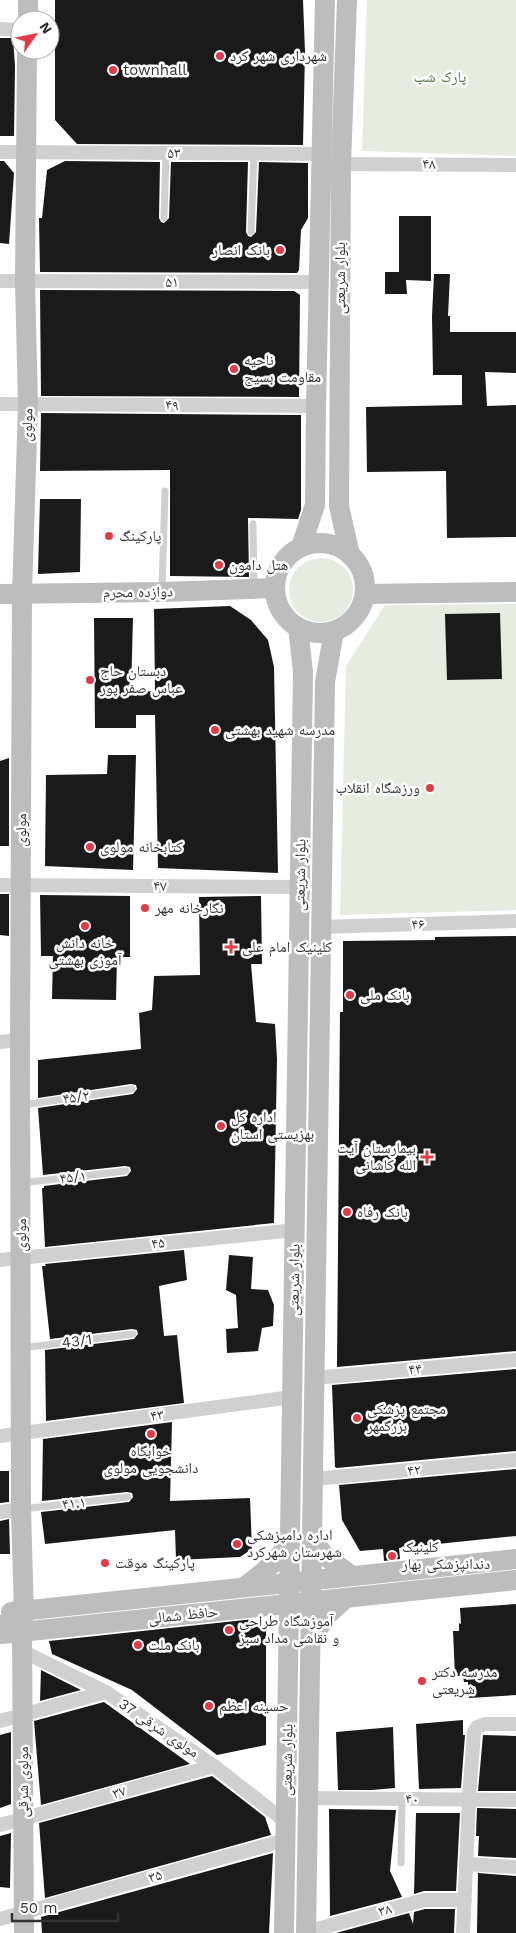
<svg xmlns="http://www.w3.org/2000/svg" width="516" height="1933" viewBox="0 0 516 1933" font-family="'Work Sans','Noto Naskh Arabic',sans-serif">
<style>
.green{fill:#e6ecdf}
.building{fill:#1a1a1a}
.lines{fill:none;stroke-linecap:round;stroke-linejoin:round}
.service{stroke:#d0d0d0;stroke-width:7}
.minor{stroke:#d0d0d0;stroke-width:14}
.secondary{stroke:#bdbdbd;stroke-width:20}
.poi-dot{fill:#e63946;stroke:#fff;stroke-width:2}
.labels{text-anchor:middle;stroke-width:5;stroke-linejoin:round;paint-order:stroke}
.poi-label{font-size:15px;fill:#333;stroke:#fff;text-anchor:start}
.park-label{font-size:15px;fill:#56703f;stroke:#fff}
.street-label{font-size:15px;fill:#333;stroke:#fff}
</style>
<rect width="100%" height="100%" fill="#fff"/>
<!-- green -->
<g class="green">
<polygon points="367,0 516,0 516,156 362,151"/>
<circle cx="321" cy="590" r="32"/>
<polygon points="516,604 516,910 340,915 346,666 385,605"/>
</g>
<!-- building -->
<g class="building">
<polygon points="55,0 303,0 305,52 303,145 77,144 55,120"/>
<polygon points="0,38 13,38 15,66 14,136 0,136"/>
<polygon points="0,161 4,161 14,173 9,244 0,243"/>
<polygon points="65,161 160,162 159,218 161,222 164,223 169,218 171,162 248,162 246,232 248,236 251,237 256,232 259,162 308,163 308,218 301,230 299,270 297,273 40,272 39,218 42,218 47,170"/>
<polygon points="399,216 431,216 431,281 406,280 407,294 385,294 385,272 399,272"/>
<polygon points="434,274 450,274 448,316 450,316 450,332 516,332 516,373 485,372 487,406 516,405 516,537 447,538 446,471 367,472 366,407 462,405 462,375 433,375 432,316"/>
<polygon points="40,290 294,291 300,295 299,397 41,396"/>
<polygon points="41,413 301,415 301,510 298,519 248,518 249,577 170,576 170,470 40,471"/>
<polygon points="40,499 81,499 80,572 38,574"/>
<polygon points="230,606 251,620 268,640 274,667 278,873 158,868 155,715 136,715 136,728 95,728 94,618 133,618 131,692 155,691 154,609"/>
<polygon points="500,613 502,679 447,680 445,614"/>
<polygon points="108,755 136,755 133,870 45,866 46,775 107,774"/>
<polygon points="9,758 9,846 0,846 0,761"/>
<polygon points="0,894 9,894 9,936 0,935"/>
<polygon points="40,895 130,896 130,957 117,957 116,1000 52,999 53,956 41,956"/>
<polygon points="261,896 262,964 251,964 256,1022 275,1024 277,1059 274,1223 45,1247 42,1188 44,1188 44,1186 127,1176 131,1171 130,1167 125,1166 43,1175 38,1108 133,1094 137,1089 136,1085 131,1084 38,1098 38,1060 141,1049 139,1013 152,1010 154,976 200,975 199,897"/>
<polygon points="516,936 516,1351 337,1367 340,1012 343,1012 343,941 435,940 435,937"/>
<polygon points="184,1250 187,1280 159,1286 164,1336 177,1335 184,1403 46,1421 45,1350 134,1339 138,1334 137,1330 132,1329 50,1339 42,1266 46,1266 45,1264"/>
<polygon points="229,1255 253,1257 251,1289 268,1290 274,1305 273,1326 262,1328 258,1351 227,1353 226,1329 238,1328 236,1295 226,1290"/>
<polygon points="516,1369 516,1451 337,1468 335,1467 332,1385"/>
<polygon points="172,1422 170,1501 250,1498 252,1549 240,1557 176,1560 175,1530 45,1544 41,1512 129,1502 133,1497 132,1493 127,1492 42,1501 43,1439"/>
<polygon points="516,1469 516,1536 399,1548 400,1559 384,1561 383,1549 360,1551 342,1520 339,1485"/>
<polygon points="0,1471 9,1471 9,1502 0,1503"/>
<polygon points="9,1519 10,1554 0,1554 0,1521"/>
<polygon points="516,1604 516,1695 469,1698 468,1682 464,1682 463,1676 455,1676 453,1631 459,1631 459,1623 461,1624 460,1608"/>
<polygon points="254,1619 266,1628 266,1745 217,1755 132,1690 52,1654 49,1641"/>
<polygon points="41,1670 81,1690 40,1701"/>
<polygon points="104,1702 190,1764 41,1805 34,1721"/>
<polygon points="463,1720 463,1735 465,1735 461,1788 419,1789 416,1724"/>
<polygon points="393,1727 395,1788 372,1790 338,1790 336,1732"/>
<polygon points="11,1732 11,1804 0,1808 0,1735"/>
<polygon points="483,1735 516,1736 516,1791 478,1791"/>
<polygon points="212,1776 265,1817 271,1835 45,1898 39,1823"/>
<polygon points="477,1808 516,1809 516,1858 478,1856 479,1836 476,1836"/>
<polygon points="329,1809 396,1810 390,1871 402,1897 330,1916"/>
<polygon points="416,1813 460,1813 456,1891 424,1891 414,1894"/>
<polygon points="11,1833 10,1888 0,1887 0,1836"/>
<polygon points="273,1853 269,1933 42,1933 41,1917"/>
<polygon points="478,1873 516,1876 516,1933 477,1933"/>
<polygon points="425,1909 455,1909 454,1933 336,1933 409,1913 413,1924 414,1912"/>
</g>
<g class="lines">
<!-- service -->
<g class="service">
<polyline points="164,218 166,153"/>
<polyline points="251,232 254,153"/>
<polyline points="253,524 254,587"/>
<polyline points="162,589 165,491"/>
<polyline points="23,1105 132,1089"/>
<polyline points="21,1183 126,1171"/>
<polyline points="21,1348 133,1334"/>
<polyline points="22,1509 128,1497"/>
<polyline points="401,1863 402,1799"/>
</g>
<!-- minor -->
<g class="minor">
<polyline points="0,29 20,30"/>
<polyline points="0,152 322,154"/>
<polyline points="341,164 516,165"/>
<polyline points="0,281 319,282"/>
<polyline points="0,404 316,406"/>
<polyline points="0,885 300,887"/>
<polyline points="321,927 516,921"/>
<polyline points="0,1042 20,1040"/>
<polyline points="0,1260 295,1230"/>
<polyline points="314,1378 516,1360"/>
<polyline points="0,1436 292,1397"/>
<polyline points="313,1479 516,1460"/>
<polyline points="0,1512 21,1509"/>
<polyline points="22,1651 106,1692 214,1766 286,1822"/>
<polyline points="0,1721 106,1692"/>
<polyline points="308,1798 516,1800"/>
<polyline points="0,1825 214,1766"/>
<polyline points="466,1864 516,1867"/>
<polyline points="0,1919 286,1840"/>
<polyline points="306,1932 424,1900 465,1900"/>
<polyline points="463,1933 469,1799 474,1732 477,1727 485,1724 516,1724"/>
</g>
<!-- secondary -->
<g class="secondary">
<polyline points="347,0 341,164 339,506 350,555"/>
<polyline points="28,20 28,0"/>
<circle cx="320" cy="588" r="45"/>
<polyline points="301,547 315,505 316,406 325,0"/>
<polyline points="0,594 162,592 275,588"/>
<polyline points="365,594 516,592"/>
<polyline points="312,1539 325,1556 352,1576"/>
<path d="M244,1587C263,1573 278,1561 290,1541"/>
<polyline points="11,1612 516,1559"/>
<polyline points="0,1625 16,1623 23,1618 24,1615 21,1509 20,1040 22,594 28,405 25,281 27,50"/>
<polyline points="22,1632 24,1933"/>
<polyline points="2,1634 516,1580"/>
<polyline points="310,1641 327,1615 346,1598"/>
<polyline points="284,1933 303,672 298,627"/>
<polyline points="306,1933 325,682 334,631"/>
</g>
</g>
<!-- markers -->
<g class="poi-dot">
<circle cx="220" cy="56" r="5"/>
<circle cx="113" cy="70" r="5"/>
<circle cx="280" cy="250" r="5"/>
<circle cx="234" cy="369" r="5"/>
<circle cx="109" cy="536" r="5"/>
<circle cx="219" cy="565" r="5"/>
<circle cx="90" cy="680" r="5"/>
<circle cx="215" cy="730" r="5"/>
<circle cx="430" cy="788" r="5"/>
<circle cx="90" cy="847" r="5"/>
<circle cx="145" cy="908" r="5"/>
<circle cx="85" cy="926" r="5"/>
<path d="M228.5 939.5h5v5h5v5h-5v5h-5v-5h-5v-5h5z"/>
<circle cx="350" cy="995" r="5"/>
<circle cx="221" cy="1126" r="5"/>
<path d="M424.5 1149.5h5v5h5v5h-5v5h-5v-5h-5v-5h5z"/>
<circle cx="347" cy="1212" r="5"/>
<circle cx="357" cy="1418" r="5"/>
<circle cx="151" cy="1434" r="5"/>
<circle cx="237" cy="1544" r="5"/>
<circle cx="392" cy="1556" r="5"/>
<circle cx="105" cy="1563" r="5"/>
<circle cx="229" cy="1630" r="5"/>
<circle cx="138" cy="1645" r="5"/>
<circle cx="422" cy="1681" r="5"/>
<circle cx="209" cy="1706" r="5"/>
</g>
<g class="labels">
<!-- poi labels -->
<g class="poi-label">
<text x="230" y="61">شهرداری شهر کرد</text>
<text x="123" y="75">townhall</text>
<text x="270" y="255" text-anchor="end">بانک انصار</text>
<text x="244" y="365">ناحیه<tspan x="244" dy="17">مقاومت بسیج</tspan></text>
<text x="119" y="541">پارکینگ</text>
<text x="229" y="570">هتل دامون</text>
<text x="100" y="676">دبستان حاج<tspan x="100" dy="17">عباس صفر پور</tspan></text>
<text x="225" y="735">مدرسه شهید بهشتی</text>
<text x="420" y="793" text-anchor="end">ورزشگاه انقلاب</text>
<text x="100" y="852">کتابخانه مولوی</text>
<text x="155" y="913">نگارخانه مهر</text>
<text x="85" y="948" text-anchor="middle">خانه دانش<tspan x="85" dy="17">آموزی بهشتی</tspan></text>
<text x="242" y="952">کلینیک امام علی</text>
<text x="360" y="1000">بانک ملی</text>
<text x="231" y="1122">اداره کل<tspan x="231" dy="17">بهزیستی استان</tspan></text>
<text x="416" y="1153" text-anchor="end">بیمارستان آیت<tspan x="416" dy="17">الله کاشانی</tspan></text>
<text x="357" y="1217">بانک رفاه</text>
<text x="367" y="1414">مجتمع پزشکی<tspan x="367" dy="17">بزرگمهر</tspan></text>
<text x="151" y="1456" text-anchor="middle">خوابگاه<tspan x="151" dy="17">دانشجویی مولوی</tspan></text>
<text x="247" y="1540">اداره دامپزشکی<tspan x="247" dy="17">شهرستان شهرکرد</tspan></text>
<text x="402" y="1552">کلینیک<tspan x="402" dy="17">دندانپزشکی بهار</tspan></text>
<text x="115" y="1568">پارکینگ موقت</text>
<text x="239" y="1626">آموزشگاه طراحی<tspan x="239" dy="17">و نقاشی مداد سبز</tspan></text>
<text x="148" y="1650">بانک ملت</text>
<text x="432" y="1677">مدرسه دکتر<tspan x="432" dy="17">شریعتی</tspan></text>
<text x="219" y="1711">حسینه اعظم</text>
</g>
<!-- park labels -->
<g class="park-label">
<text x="440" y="82">پارک شب</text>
</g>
<!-- street labels -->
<g class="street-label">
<text x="174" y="158">۵۳</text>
<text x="429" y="169">۴۸</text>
<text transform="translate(340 278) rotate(-90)" y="5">بلوار شریعتی</text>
<text x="172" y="287">۵۱</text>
<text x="172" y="410">۴۹</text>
<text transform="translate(27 425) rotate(-88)" y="5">مولوی</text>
<text transform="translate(138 592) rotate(-1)" y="5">دوازده محرم</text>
<text transform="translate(21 830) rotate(-90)" y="5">مولوی</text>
<text transform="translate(300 875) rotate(-89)" y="5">بلوار شریعتی</text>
<text x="160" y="891">۴۷</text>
<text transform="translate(418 924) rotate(-2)" y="5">۴۶</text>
<text transform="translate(76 1097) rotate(-8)" y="5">۴۵/۲</text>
<text transform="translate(73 1177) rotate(-7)" y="5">۴۵/۱</text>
<text transform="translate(21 1235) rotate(-90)" y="5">مولوی</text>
<text transform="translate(158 1243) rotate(-6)" y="5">۴۵</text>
<text transform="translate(294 1280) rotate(-89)" y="5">بلوار شریعتی</text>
<text transform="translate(77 1341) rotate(-7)" y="5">43/1</text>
<text transform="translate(415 1369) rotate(-5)" y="5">۴۴</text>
<text transform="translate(157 1415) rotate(-8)" y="5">۴۳</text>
<text transform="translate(414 1470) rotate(-6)" y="5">۴۲</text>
<text transform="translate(74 1503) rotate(-6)" y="5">۴۱.۱</text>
<text transform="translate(183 1615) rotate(-6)" y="5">حافظ شمالی</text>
<text transform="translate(159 1728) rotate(34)" y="5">مولوی شرقی 37</text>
<text transform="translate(287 1760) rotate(-89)" y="5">بلوار شریعتی</text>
<text transform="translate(23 1782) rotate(-90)" y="5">مولوی شرقی</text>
<text transform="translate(119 1792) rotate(-16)" y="5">۳۷</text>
<text x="412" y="1804">۴۰</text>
<text transform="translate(155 1876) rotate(-16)" y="5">۳۵</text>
<text transform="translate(385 1910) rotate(-15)" y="5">۳۸</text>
</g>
</g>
<!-- north arrow -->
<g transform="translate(35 35) rotate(57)"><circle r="24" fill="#ffffff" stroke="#adadad"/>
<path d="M0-4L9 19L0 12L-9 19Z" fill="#e63946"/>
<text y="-8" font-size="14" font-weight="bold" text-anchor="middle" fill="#333333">N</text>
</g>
<!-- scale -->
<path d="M12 1913v8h106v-8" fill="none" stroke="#333333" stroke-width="2.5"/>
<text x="20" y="1913" font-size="15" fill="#333333" stroke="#ffffff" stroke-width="4" paint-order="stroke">50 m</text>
</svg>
